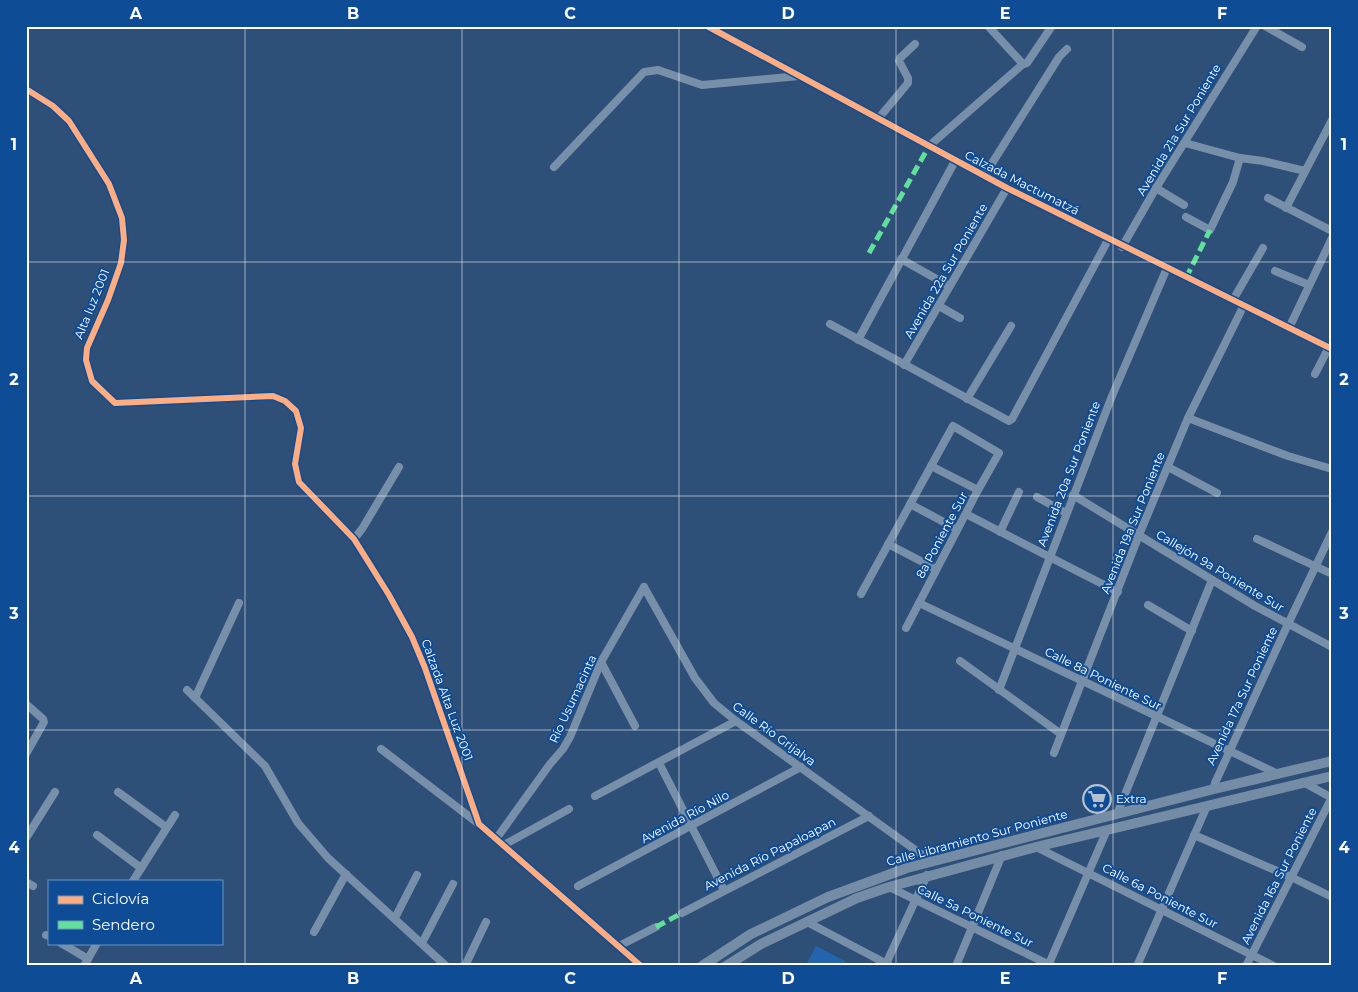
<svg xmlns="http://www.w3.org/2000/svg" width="1358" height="992" viewBox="0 0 1358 992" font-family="Montserrat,sans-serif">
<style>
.green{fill:#2463ad}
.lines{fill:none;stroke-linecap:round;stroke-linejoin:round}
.minor{stroke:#778fa9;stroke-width:8}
.major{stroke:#758ca7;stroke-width:10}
.quiet{stroke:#60e19b;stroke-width:5;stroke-dasharray:10 5;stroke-linecap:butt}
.cycleway-casing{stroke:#0f4c96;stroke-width:9}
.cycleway{stroke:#ffac80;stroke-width:6}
.grid{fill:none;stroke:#fff;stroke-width:1;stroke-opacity:0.55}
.labels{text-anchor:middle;stroke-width:4;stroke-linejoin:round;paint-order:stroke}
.street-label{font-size:12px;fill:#fff;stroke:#0f4c96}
.poi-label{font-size:12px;fill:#fff;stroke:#0f4c96;text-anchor:start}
.neatline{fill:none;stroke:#fff;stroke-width:2}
.grid-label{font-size:16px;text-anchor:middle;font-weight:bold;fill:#fff}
</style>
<rect width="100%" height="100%" fill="#2e4f77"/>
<!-- green -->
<polygon class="green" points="816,946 845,961 843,966 812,966 807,963"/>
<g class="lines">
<!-- minor -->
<g class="minor">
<polyline points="707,26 1007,188 1332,349"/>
<polyline points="988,26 1023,64"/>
<polyline points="1265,26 1302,47"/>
<polyline points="26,89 53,106 69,121 109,184 122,218 124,240 121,263 108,300 87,348 86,360 92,381 115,403 273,396 285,401 296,411 301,428 295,464 299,482 354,539 389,595 412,637 425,668 479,824 641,966"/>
<polyline points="878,119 908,83 908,78 899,61 900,58 915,44"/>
<polyline points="1185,143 1240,158 1263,161 1305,171"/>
<polyline points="929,146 1023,64 1027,63 1052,26"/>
<polyline points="554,167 644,72 658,70 702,85 799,76"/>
<polyline points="984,176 1059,57 1067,49"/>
<polyline points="1156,188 1184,205"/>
<polyline points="1268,198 1332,231"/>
<polyline points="1286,208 1332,120"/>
<polyline points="1186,217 1210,230 1233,182 1240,158"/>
<polyline points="1122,247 1156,188 1257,26"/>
<polyline points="901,259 949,286"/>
<polyline points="1275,271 1309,285"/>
<polyline points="1233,300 1263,248"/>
<polyline points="939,306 960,318"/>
<polyline points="830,324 1009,421 1012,419 1108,240"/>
<polyline points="1289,328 1332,238"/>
<polyline points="858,340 955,161"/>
<polyline points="904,365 1007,188"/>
<polyline points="1315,374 1329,347"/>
<polyline points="967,399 1011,326"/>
<polyline points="1188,418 1288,456 1332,469"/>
<polyline points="931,466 978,490"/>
<polyline points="1168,467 1217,493"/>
<polyline points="1073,495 1255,606 1332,647"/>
<polyline points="1037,497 1066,513"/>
<polyline points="910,504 957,529"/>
<polyline points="966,514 1118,592"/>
<polyline points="1000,532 1019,492"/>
<polyline points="354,539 362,529 399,467"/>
<polyline points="1257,539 1332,574"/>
<polyline points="888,544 936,569"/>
<polyline points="644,587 695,678 714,703 736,721 932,862"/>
<polyline points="861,594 953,426 999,453 978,490 906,628"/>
<polyline points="919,603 1278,774"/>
<polyline points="1148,605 1192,631"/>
<polyline points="960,661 1061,734"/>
<polyline points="601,662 635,726"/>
<polyline points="187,690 265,766 298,823 328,858 446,966"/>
<polyline points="999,690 1112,396 1167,268"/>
<polyline points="195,698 239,603"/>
<polyline points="26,704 43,719 44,722 26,754"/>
<polyline points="381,749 479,824"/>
<polyline points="1054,753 1139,535 1188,418 1244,305"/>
<polyline points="659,763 724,890"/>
<polyline points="1303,782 1332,798"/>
<polyline points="1214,789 1215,783 1288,624 1332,532"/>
<polyline points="118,792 166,827"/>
<polyline points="595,796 736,721"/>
<polyline points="1117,814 1212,580"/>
<polyline points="97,835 141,868"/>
<polyline points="1194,835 1291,877 1332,897"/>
<polyline points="26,838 55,792"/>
<polyline points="496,839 550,764 563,749 570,737 601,662 644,587"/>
<polyline points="504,845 569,809"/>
<polyline points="1036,847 1274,966"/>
<polyline points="133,881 175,815"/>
<polyline points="26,882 33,886"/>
<polyline points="578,886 801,767"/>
<polyline points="889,887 1052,966"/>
<polyline points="682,913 869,816"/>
<polyline points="395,918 417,875"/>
<polyline points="807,922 889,965"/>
<polyline points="314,932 346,874"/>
<polyline points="46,935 49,936"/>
<polyline points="61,943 88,959"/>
<polyline points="422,943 453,884"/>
<polyline points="619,946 656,927"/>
<polyline points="84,966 97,943"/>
<polyline points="465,966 486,922"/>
<polyline points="885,966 927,875"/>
<polyline points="956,966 1002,855"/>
<polyline points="1048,966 1107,830"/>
<polyline points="1137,966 1207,806"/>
<polyline points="1246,966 1332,797"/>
</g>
<!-- major -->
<g class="major">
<polyline points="702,966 751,934 828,897 907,868 1214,789 1332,761"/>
<polyline points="726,966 761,944 857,898 889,887 1036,847 1332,776"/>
</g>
<!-- quiet -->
<g class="quiet">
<polyline points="869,253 929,146"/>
<polyline points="1186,278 1210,230"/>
<polyline points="656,927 682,913"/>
</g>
<defs>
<g id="cycleway">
<polyline points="707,26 1007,188 1332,349"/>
<polyline points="26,89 53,106 69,121 109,184 122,218 124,240 121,263 108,300 87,348 86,360 92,381 115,403 273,396 285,401 296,411 301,428 295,464 299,482 354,539 389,595 412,637 425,668 479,824 641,966"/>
</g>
</defs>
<!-- cycleway casing -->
<use href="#cycleway" class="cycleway-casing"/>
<!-- cycleway -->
<use href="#cycleway" class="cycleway"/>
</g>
<!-- grid -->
<path class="grid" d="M245,26V966M462,26V966M679,26V966M896,26V966M1113,26V966M26,262H1332M26,496H1332M26,730H1332"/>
<!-- icons -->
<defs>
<symbol id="supermarket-ring" viewBox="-11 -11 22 22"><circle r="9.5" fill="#0f4c96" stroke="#b6c1cf" stroke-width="1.5"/><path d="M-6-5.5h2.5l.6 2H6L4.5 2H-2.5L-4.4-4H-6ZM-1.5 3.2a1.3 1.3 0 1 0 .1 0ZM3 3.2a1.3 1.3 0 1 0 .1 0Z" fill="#b6c1cf"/></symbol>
</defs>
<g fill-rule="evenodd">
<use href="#supermarket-ring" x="1081" y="783" width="32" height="32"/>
</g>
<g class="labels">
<!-- street labels -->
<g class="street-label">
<text transform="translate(1179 130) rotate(-59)" y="4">Avenida 21a Sur Poniente</text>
<text transform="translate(1022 183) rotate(27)" y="4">Calzada Mactumatzá</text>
<text transform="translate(946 271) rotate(-60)" y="4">Avenida 22a Sur Poniente</text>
<text transform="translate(92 304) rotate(-68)" y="4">Alta luz 2001</text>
<text transform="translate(1069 474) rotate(-69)" y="4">Avenida 20a Sur Poniente</text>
<text transform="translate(1133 523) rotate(-68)" y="4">Avenida 19a Sur Poniente</text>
<text transform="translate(942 535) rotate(-62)" y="4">8a Poniente Sur</text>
<text transform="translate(1220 571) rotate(31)" y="4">Callejón 9a Poniente Sur</text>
<text transform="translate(1103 679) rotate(26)" y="4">Calle 8a Poniente Sur</text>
<text transform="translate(1242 696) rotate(-65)" y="4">Avenida 17a Sur Poniente</text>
<text transform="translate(573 699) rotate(-65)" y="4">Río Usumacinta</text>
<text transform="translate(447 700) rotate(70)" y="4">Calzada Alta Luz 2001</text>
<text transform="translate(774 734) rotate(36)" y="4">Calle Río Grijalva</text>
<text transform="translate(685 817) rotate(-28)" y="4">Avenida Río Nilo</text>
<text transform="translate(977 838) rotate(-15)" y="4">Calle Libramiento Sur Poniente</text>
<text transform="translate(770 854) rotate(-27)" y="4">Avenida Río Papaloapan</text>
<text transform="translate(1279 876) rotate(-63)" y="4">Avenida 16a Sur Poniente</text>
<text transform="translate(1160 896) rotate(27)" y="4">Calle 6a Poniente Sur</text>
<text transform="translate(975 916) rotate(26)" y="4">Calle 5a Poniente Sur</text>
</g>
<!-- poi labels -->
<g class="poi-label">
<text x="1116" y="803">Extra</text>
</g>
</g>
<!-- border -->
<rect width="1358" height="992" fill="none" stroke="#0f4c96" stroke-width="55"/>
<!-- legend -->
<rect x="48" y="880" width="175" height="65" fill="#0f4c96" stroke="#6f94c0"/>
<rect x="58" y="896" width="25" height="8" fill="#ffac80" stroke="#6f94c0"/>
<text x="92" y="904" font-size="15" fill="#ffffff">Ciclovía</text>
<rect x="58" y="921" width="25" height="8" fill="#60e19b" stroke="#6f94c0"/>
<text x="92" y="930" font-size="15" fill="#ffffff">Sendero</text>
<rect x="28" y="28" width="1302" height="936" class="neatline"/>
<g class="grid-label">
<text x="136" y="19">A</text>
<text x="353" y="19">B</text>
<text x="570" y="19">C</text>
<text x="788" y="19">D</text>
<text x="1005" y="19">E</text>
<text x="1222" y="19">F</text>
<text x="14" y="150">1</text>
<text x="1344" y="150">1</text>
<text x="14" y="385">2</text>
<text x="1344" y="385">2</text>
<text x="14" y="619">3</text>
<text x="1344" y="619">3</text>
<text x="14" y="853">4</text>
<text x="1344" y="853">4</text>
<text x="136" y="984">A</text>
<text x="353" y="984">B</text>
<text x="570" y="984">C</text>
<text x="788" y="984">D</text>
<text x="1005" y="984">E</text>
<text x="1222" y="984">F</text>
</g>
</svg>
